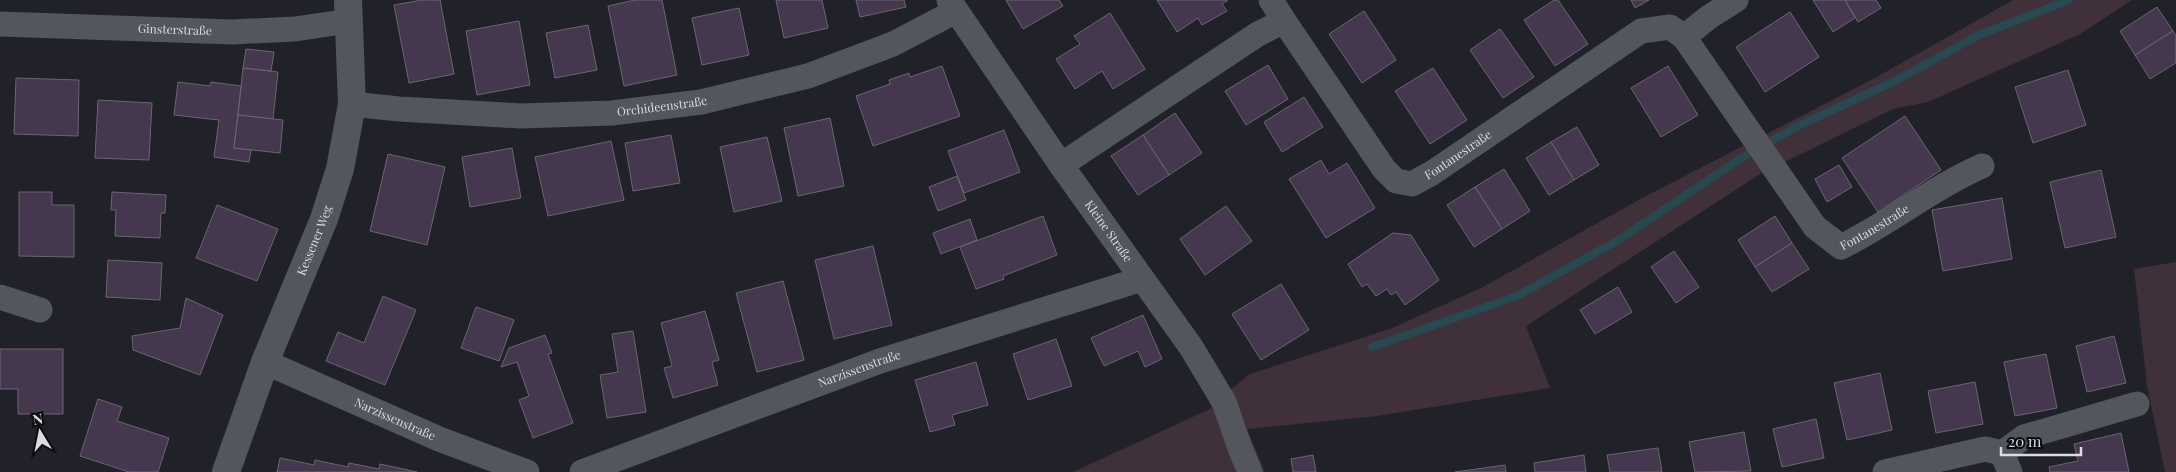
<svg xmlns="http://www.w3.org/2000/svg" width="2176" height="472" viewBox="0 0 2176 472" font-family="'Playfair Display',serif">
<style>
.green{fill:#403039}
.lines{fill:none;stroke-linecap:round;stroke-linejoin:round}
.stream{stroke:#274a50;stroke-width:8}
.building{fill:#44374e;stroke:#6a666e}
.street{stroke:#54565d;stroke-width:25}
.secondary{stroke:#54565d;stroke-width:28}
.labels{text-anchor:middle;stroke-width:4;stroke-linejoin:round;paint-order:stroke}
.street-label{font-size:12px;fill:#dbdce1;stroke:#0b0c0f}
</style>
<rect width="100%" height="100%" fill="#212229"/>
<!-- green -->
<g class="green">
<polygon points="2013,0 2132,0 2080,34 1928,102 1893,109 1760,174 1526,326 1550,388 1377,416 1247,429 1265,472 1073,472 1210,409 1215,402 1250,374 1390,329 1481,288 1646,196 1875,78"/>
<polygon points="2176,262 2176,472 2165,472 2147,386 2134,269"/>
</g>
<g class="lines">
<!-- stream -->
<g class="stream">
<polyline points="1768,143 1798,126 1897,80 1979,35 2069,0"/>
<polyline points="1372,347 1517,296 1617,241 1749,153"/>
</g>
</g>
<!-- building -->
<g class="building">
<polygon points="422,0 440,0 454,74 409,83 394,5"/>
<polygon points="635,0 662,0 677,75 624,86 608,6"/>
<polygon points="776,0 822,0 828,28 784,38"/>
<polygon points="856,0 904,0 906,7 860,17"/>
<polygon points="1006,0 1059,0 1063,6 1023,29"/>
<polygon points="1157,0 1228,0 1222,4 1227,11 1202,25 1198,18 1177,32"/>
<polygon points="1554,0 1558,0 1588,44 1555,66 1524,20"/>
<polygon points="1631,0 1649,0 1635,8"/>
<polygon points="1813,0 1845,0 1855,18 1833,32"/>
<polygon points="1845,0 1876,0 1881,8 1858,22"/>
<polygon points="2157,7 2173,31 2135,55 2120,31"/>
<polygon points="739,8 749,55 702,65 692,18"/>
<polygon points="1364,11 1396,60 1362,83 1329,34"/>
<polygon points="1790,12 1819,57 1765,92 1736,47"/>
<polygon points="1110,13 1145,69 1113,89 1102,71 1075,89 1056,59 1080,44 1074,36"/>
<polygon points="519,21 530,85 477,95 466,31"/>
<polygon points="588,25 597,70 555,78 546,33"/>
<polygon points="1500,29 1534,77 1503,98 1470,50"/>
<polygon points="2173,31 2176,36 2176,63 2150,79 2135,55"/>
<polygon points="246,49 274,52 271,71 243,68"/>
<polygon points="1268,65 1288,99 1246,125 1225,91"/>
<polygon points="942,66 960,116 873,146 856,96 890,84 889,80 909,73 910,77"/>
<polygon points="1668,66 1698,115 1661,137 1631,88"/>
<polygon points="243,68 278,72 273,119 238,115"/>
<polygon points="1433,68 1467,120 1430,144 1395,91"/>
<polygon points="2068,70 2086,125 2033,143 2015,87"/>
<polygon points="16,78 79,80 78,136 14,134"/>
<polygon points="178,82 210,86 211,82 241,86 234,148 251,150 249,162 214,157 219,120 174,115"/>
<polygon points="1304,97 1323,127 1282,152 1264,122"/>
<polygon points="98,100 152,103 149,160 95,158"/>
<polygon points="1175,113 1202,153 1169,175 1143,135"/>
<polygon points="238,115 283,120 280,153 234,148"/>
<polygon points="1905,116 1941,170 1878,212 1842,158"/>
<polygon points="830,118 844,186 798,196 784,128"/>
<polygon points="1577,127 1599,165 1574,180 1551,142"/>
<polygon points="1004,130 1020,172 964,193 948,151"/>
<polygon points="671,135 680,183 633,191 625,143"/>
<polygon points="1143,135 1169,175 1138,195 1111,156"/>
<polygon points="767,137 782,201 734,212 720,147"/>
<polygon points="611,141 624,200 548,216 535,157"/>
<polygon points="1551,142 1574,180 1549,195 1526,158"/>
<polygon points="512,148 521,198 470,207 462,157"/>
<polygon points="388,154 445,167 427,245 370,231"/>
<polygon points="1321,160 1329,174 1347,163 1375,208 1326,238 1289,179"/>
<polygon points="1839,165 1852,187 1827,202 1815,179"/>
<polygon points="1504,169 1530,211 1502,229 1475,187"/>
<polygon points="2101,170 2116,237 2065,248 2050,182"/>
<polygon points="957,176 966,200 938,211 929,187"/>
<polygon points="1475,187 1502,229 1474,247 1447,205"/>
<polygon points="19,192 52,192 52,205 74,205 74,257 19,256"/>
<polygon points="112,192 166,195 165,213 161,213 160,238 115,236 116,210 111,210"/>
<polygon points="2002,198 2012,259 1943,271 1932,210"/>
<polygon points="217,205 278,229 257,281 196,258"/>
<polygon points="1226,206 1252,241 1205,275 1180,239"/>
<polygon points="1043,216 1057,255 1003,276 1004,279 976,289 960,247"/>
<polygon points="1775,216 1792,243 1755,267 1738,240"/>
<polygon points="970,219 977,240 941,254 933,233"/>
<polygon points="1393,233 1411,235 1439,280 1405,305 1396,292 1391,295 1387,289 1376,296 1367,284 1362,287 1348,264"/>
<polygon points="1792,243 1809,269 1772,292 1755,267"/>
<polygon points="873,246 892,325 834,339 815,260"/>
<polygon points="1674,251 1699,287 1676,303 1651,267"/>
<polygon points="108,260 162,263 160,300 106,297"/>
<polygon points="783,281 804,360 757,372 736,293"/>
<polygon points="1281,284 1309,330 1261,360 1232,314"/>
<polygon points="1618,287 1632,312 1595,334 1580,310"/>
<polygon points="383,296 416,310 385,385 326,361 338,332 364,343"/>
<polygon points="186,298 223,315 200,375 133,350 132,336 180,328"/>
<polygon points="476,307 514,320 499,361 461,348"/>
<polygon points="705,311 719,360 712,362 718,385 673,398 664,368 672,366 661,323"/>
<polygon points="1143,315 1162,359 1145,367 1138,351 1104,366 1091,338"/>
<polygon points="633,331 646,412 607,418 600,375 618,372 612,334"/>
<polygon points="545,335 552,353 548,354 573,423 533,438 519,400 529,396 517,362 501,367 509,348"/>
<polygon points="2114,336 2126,383 2087,392 2076,346"/>
<polygon points="1056,339 1072,386 1028,400 1013,354"/>
<polygon points="0,349 63,349 63,414 18,414 18,389 0,389"/>
<polygon points="2046,354 2057,408 2015,416 2004,362"/>
<polygon points="976,362 988,405 952,415 955,425 930,432 915,380"/>
<polygon points="1880,373 1892,430 1847,440 1834,383"/>
<polygon points="1975,382 1983,424 1936,433 1928,391"/>
<polygon points="98,399 122,407 117,421 169,438 158,472 129,472 80,456"/>
<polygon points="1816,419 1824,458 1782,467 1773,429"/>
<polygon points="1744,432 1751,471 1695,472 1689,442"/>
<polygon points="2121,433 2129,472 2050,472 2049,467 2078,461 2074,444"/>
<polygon points="1658,448 1662,472 1610,472 1607,455"/>
<polygon points="1313,455 1316,472 1293,472 1291,459"/>
<polygon points="1584,455 1586,472 1535,472 1534,463"/>
<polygon points="280,458 314,465 315,460 348,467 349,463 379,469 380,464 417,472 277,472"/>
<polygon points="1505,465 1506,472 1455,472"/>
</g>
<g class="lines">
<!-- street -->
<g class="street">
<path id="s1" d="M949,0L1061,165L1191,347L1224,402L1240,448L1250,472"/>
<polyline points="1271,0 1284,21"/>
<path id="s2" d="M0,24L232,32L295,29L349,21"/>
<polyline points="1684,37 1709,17 1736,0"/>
<path id="s3" d="M352,104L399,109L521,116L612,113L701,102L808,76L893,44L956,11"/>
<path id="s4" d="M1061,165L1258,34L1284,21L1384,169L1396,181L1412,184L1432,173L1641,31L1670,27L1684,37L1815,227L1841,247C1890,223 1932,188 1982,166"/>
<polyline points="0,297 40,310"/>
<path id="s5" d="M265,362L439,439L527,472"/>
<polyline points="2002,453 2024,437 2137,404"/>
<path id="s6" d="M582,472L880,361L1142,279"/>
<polyline points="1885,472 1985,449 2002,453 2010,472"/>
</g>
<!-- secondary -->
<path class="secondary" id="s7" d="M226,472L265,362L324,219L340,169L352,104L348,0"/>
</g>
<g class="labels">
<!-- street labels -->
<g class="street-label">
<text dy="4" stroke="none"><textPath href="#s2" startOffset="175">Ginsterstraße</textPath></text>
<text dy="4" stroke="none"><textPath href="#s3" startOffset="311">Orchideenstraße</textPath></text>
<text dy="4" stroke="none"><textPath href="#s4" startOffset="532">Fontanestraße</textPath></text>
<text dy="4" stroke="none"><textPath href="#s4" startOffset="1102">Fontanestraße</textPath></text>
<text dy="4" stroke="none"><textPath href="#s1" startOffset="281">Kleine Straße</textPath></text>
<text dy="4" stroke="none"><textPath href="#s7" startOffset="248">Kessener Weg</textPath></text>
<text dy="4" stroke="none"><textPath href="#s6" startOffset="296">Narzissenstraße</textPath></text>
<text dy="4" stroke="none"><textPath href="#s5" startOffset="142">Narzissenstraße</textPath></text>
</g>
</g>
<!-- north arrow -->
<g transform="translate(40 432) rotate(350)" stroke="#0b0c0f" stroke-width="4" paint-order="stroke">
<path d="M0-4L9 19L0 12L-9 19Z" fill="#dbdce1"/>
<text y="-8" font-size="14" font-weight="bold" text-anchor="middle" fill="#dbdce1">N</text>
</g>
<!-- scale -->
<path d="M2001 447v8h80v-8" fill="none" stroke="#dbdce1" stroke-width="2.5"/>
<text x="2008" y="447" font-size="15" fill="#dbdce1" stroke="#0b0c0f" stroke-width="4" paint-order="stroke">20 m</text>
</svg>
